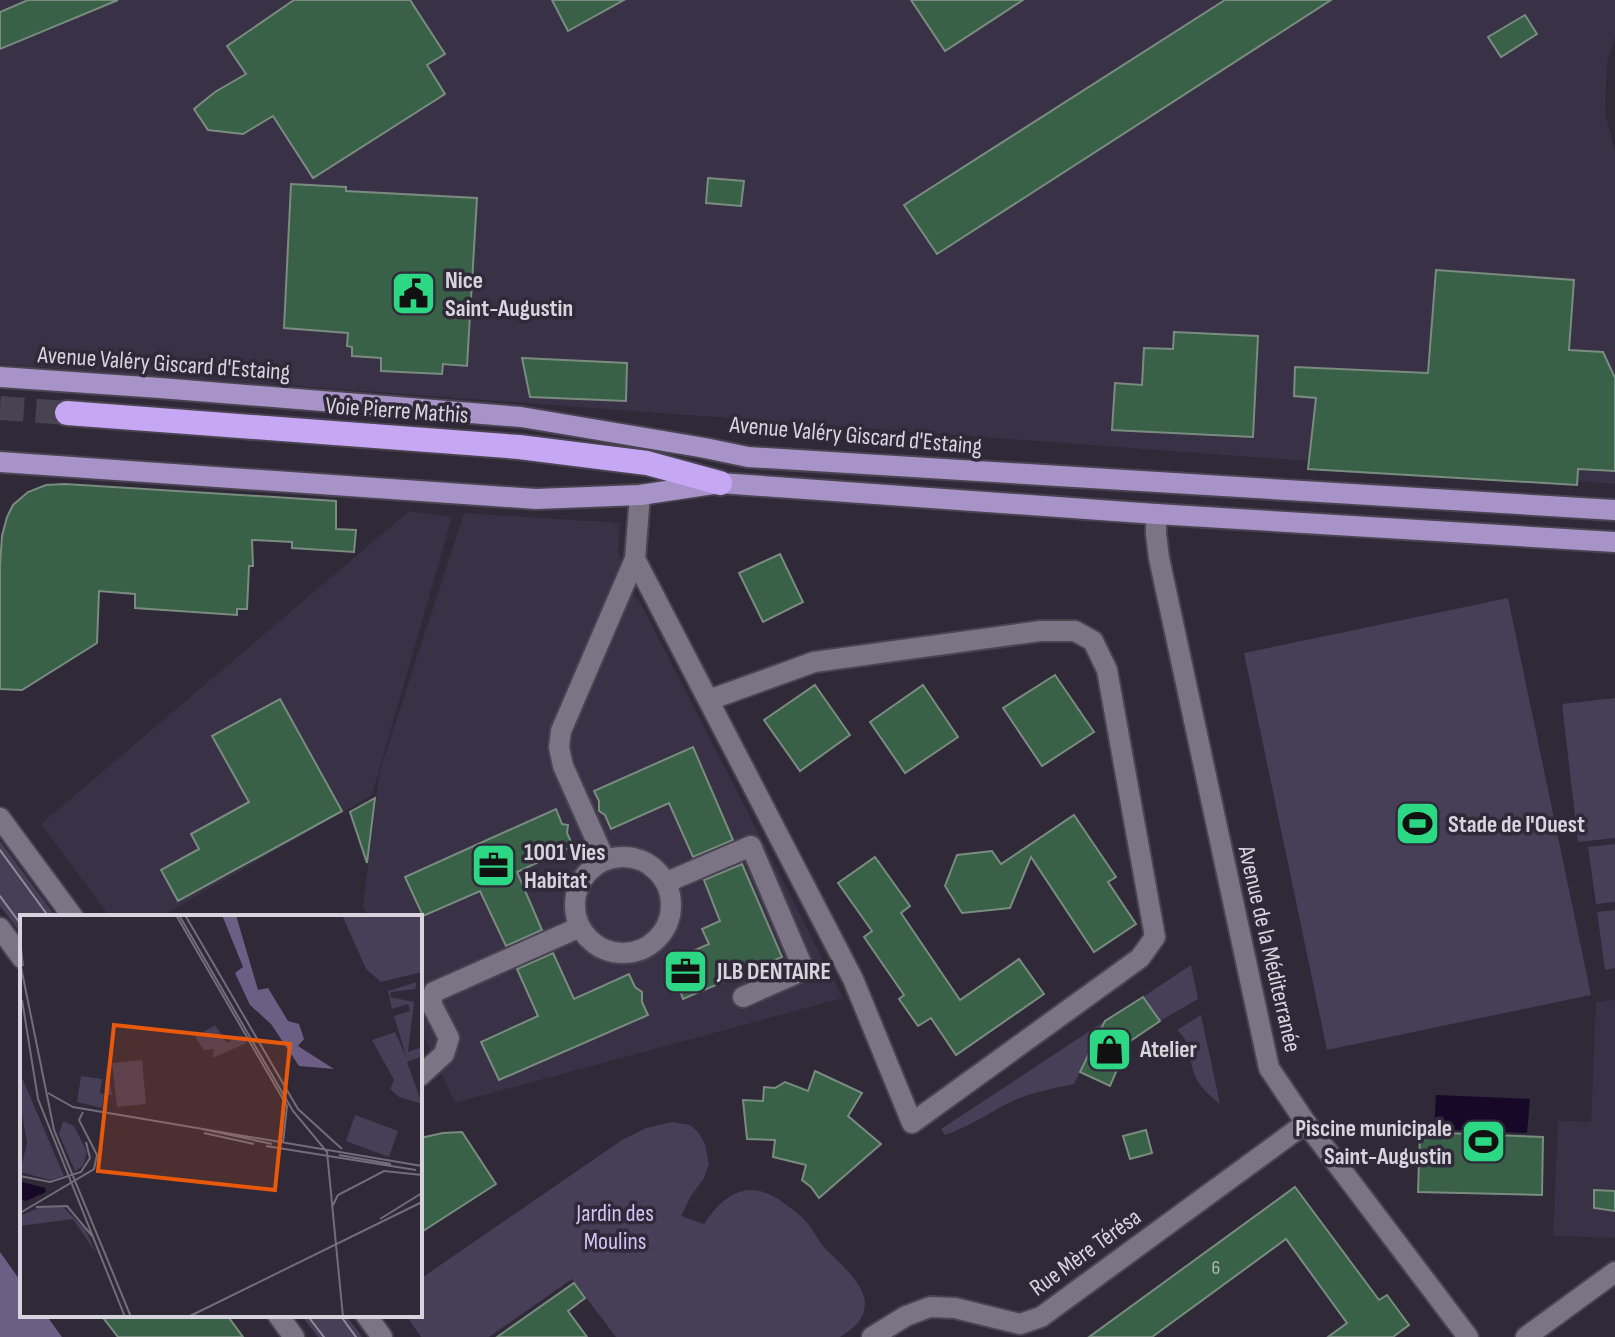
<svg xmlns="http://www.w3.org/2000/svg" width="1615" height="1337" viewBox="0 0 1615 1337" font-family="'Sofia Sans Condensed',sans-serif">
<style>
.built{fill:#393146}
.green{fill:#473e57}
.forest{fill:#6c5e85}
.water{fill:#170828}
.building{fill:#386147;stroke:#7a8c80;stroke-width:2}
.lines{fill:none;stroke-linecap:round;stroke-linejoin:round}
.highway-tunnel{stroke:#484351;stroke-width:24;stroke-dasharray:24 12;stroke-linecap:butt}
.street-casing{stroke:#494450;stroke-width:24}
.secondary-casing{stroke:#494450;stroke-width:24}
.primary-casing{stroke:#494450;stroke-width:24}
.highway-casing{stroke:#494450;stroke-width:28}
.street{stroke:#7a7485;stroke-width:20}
.secondary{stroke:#7a7485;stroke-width:20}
.primary{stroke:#a793c8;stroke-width:20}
.highway{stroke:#c5a7f4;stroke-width:24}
.tram{stroke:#908c97;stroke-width:2}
.labels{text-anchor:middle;stroke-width:7;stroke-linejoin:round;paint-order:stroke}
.number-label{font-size:20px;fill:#afb7b8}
.poi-label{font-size:24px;font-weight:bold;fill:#d7d4dd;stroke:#2f2938;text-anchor:start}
.street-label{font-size:24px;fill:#d7d4dd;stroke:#2f2938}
.park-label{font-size:24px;fill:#d5c2f6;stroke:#2f2938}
.inset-road{fill:none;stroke:#726d7a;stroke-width:2}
.view{fill:#e8590c;fill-opacity:0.15;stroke:#e8590c;stroke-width:4}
.inset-edge{fill:none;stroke:#d7d4dd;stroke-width:4}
</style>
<rect width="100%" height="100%" fill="#2f2938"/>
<!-- built -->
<g class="built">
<polygon points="0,0 1615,0 1615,37 1607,63 1605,113 1615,152 1615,484 0,364"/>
<polygon points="409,511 452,517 372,795 160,917 110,917 41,824"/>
<polygon points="464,513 620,523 618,551 630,591 641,604 843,998 455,1103 420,1028 420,917 368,917 363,905 380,770"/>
<polygon points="1615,1000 1615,1238 1553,1236 1558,1121 1591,1122 1596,1002"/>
</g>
<!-- green -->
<g class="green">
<polygon points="1508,598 1591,995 1327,1050 1244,653"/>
<polygon points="1615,698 1615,838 1578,842 1562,704"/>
<polygon points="0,841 56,917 22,917 22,935 0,906"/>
<polygon points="1615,844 1615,902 1596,904 1588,847"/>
<polygon points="1615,910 1615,968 1605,970 1597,912"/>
<polygon points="1191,965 1198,999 1160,1021 1143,997"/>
<path d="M1201,1015L1220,1104C1209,1095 1199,1087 1194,1073C1187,1054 1194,1046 1177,1030Z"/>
<path d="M1105,1021L1074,1084C1054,1088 1033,1092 1013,1101C990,1112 969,1127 945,1135L941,1129Z"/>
<path d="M672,1122L690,1125L698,1132L705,1144L709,1164L704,1178L691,1196L681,1216L704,1224C725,1192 751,1177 785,1204C793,1210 802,1216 808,1224C814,1231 817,1238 822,1245C836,1260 865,1283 865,1304C864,1321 853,1329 840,1337H616L572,1279L489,1337H421L406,1315H420V1279L622,1140L646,1128Z"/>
<polygon points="301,1315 346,1315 362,1337 318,1337"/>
</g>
<!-- forest -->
<polygon class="forest" points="0,1252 22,1283 22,1315 46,1315 62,1337 0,1337"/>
<!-- water -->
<polygon class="water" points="1436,1095 1530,1099 1527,1133 1434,1129"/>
<!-- building -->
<g class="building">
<polygon points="28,0 118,0 0,49 0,12"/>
<polygon points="294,0 410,0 445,54 427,65 445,94 313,178 273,116 243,134 208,130 194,109 215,92 246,74 227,46"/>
<polygon points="552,0 624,0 568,31"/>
<polygon points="911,0 1023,0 945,51"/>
<polygon points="1225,0 1331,0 937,254 904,205"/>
<polygon points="1525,15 1537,34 1501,57 1488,37"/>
<polygon points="708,178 744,181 741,206 706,203"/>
<polygon points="291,184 346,187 346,191 477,198 467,366 443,364 442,374 381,371 381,358 352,356 352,347 347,346 348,333 284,328"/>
<polygon points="1436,270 1574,280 1569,350 1603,352 1615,378 1615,471 1578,469 1577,485 1308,469 1316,398 1294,396 1295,367 1428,373"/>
<polygon points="1174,332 1258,336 1253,437 1112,430 1115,383 1142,385 1144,348 1173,349"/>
<polygon points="522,358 627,363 626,401 530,397"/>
<polygon points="65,484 336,501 336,529 356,530 354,552 292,548 292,542 252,540 253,566 249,566 247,609 237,609 237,615 135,608 135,594 99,591 97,643 22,690 0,689 0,566 2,536 7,517 13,505 28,492 46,485"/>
<polygon points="780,554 803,602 763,622 739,573"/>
<polygon points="1055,675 1094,732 1042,766 1003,708"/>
<polygon points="815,685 850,735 800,771 764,720"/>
<polygon points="923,685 958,737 905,773 870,722"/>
<polygon points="280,699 342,811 178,901 161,870 199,849 191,834 249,802 212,736"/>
<polygon points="693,747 733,840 693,857 669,803 611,829 605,815 599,811 599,801 594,791"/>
<polygon points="375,798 367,863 350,812"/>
<polygon points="556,809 562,824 568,825 567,833 573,846 517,872 542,930 506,946 480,891 423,916 405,877"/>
<polygon points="1074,815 1116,877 1108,882 1136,924 1094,952 1031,857 1010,908 962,913 945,886 957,855 992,851 1001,864"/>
<polygon points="875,857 910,906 901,913 960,1000 1019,959 1044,994 956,1055 931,1018 918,1026 899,999 904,995 864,937 872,931 838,883"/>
<polygon points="742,864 782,957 683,999 679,988 672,983 673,973 668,962 709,944 702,929 720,921 704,880"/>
<polygon points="553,953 574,999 629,974 635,987 642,992 642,1002 648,1015 499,1080 481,1042 538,1016 517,969"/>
<polygon points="1143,997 1160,1021 1129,1042 1110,1086 1080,1072 1105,1021"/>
<polygon points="815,1071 862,1093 848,1116 881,1144 819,1198 811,1187 802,1180 806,1165 773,1157 775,1140 747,1139 743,1100 763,1101 764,1087 775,1088 785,1082 808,1091"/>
<polygon points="1146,1130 1152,1153 1130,1159 1123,1136"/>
<polygon points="462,1132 496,1184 420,1233 420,1138 443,1133"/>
<polygon points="1420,1132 1543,1137 1542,1195 1418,1192"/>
<polygon points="1295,1187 1379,1300 1387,1295 1409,1325 1393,1337 1328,1337 1347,1323 1286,1239 1152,1337 1089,1337"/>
<polygon points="1594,1190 1615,1191 1615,1211 1594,1208"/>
<polygon points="574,1283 585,1298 568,1311 587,1337 497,1337"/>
<polygon points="101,1315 227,1315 243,1337 118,1337"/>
</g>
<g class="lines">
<!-- highway-tunnel -->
<polyline class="highway-tunnel" points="0,408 67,413"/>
<defs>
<g id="street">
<polyline points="640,495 635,559 853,979 912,1123 1140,958 1155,937 1107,670 1093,641 1075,631 1040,631 814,662 709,700"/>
<polyline points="1156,514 1156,534 1159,558 1269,1068 1306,1123 1468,1337"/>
<circle cx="623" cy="905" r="48"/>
<polyline points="605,860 563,766 559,747 561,731 635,559"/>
<polyline points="667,882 751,846 804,970 743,997"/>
<polyline points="420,1076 444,1054 449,1038 431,1003 434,992 580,927"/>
<polyline points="872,1337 906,1316 930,1307 955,1308 1020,1324 1041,1317 1306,1123"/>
<polyline points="1526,1337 1615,1272"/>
</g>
<g id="secondary">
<polyline points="0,818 73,917"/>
<polyline points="0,928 22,958"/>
<polyline points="278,1315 294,1337"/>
<polyline points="366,1315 382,1337"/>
</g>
<g id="primary">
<polyline points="0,377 160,388 521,417 705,448 748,457 1615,510"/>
<polyline points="0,462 536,499 640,495 720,483 1156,514 1615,542"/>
</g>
<polyline id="highway" points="67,413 519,447 647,463 720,483"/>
</defs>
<!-- street casing -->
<use href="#street" class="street-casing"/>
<!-- secondary casing -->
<use href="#secondary" class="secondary-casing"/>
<!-- primary casing -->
<use href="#primary" class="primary-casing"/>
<!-- highway casing -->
<use href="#highway" class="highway-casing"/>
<!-- street -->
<use href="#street" class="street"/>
<!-- secondary -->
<use href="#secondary" class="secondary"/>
<!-- primary -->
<use href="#primary" class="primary"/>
<!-- highway -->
<use href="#highway" class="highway"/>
<!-- tram -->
<g class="tram">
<polyline points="0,850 49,917"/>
<polyline points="0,896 22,926"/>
<polyline points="307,1315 324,1337"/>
<polyline points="340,1315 356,1337"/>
</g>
</g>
<!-- icons -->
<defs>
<symbol id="civic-square" viewBox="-11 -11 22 22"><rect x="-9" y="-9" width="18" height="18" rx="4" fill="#2cd884" stroke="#2f2938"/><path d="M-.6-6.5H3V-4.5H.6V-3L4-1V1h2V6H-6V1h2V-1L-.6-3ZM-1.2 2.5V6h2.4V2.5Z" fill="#111"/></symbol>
<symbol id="stadium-square" viewBox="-11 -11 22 22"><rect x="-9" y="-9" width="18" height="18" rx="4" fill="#2cd884" stroke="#2f2938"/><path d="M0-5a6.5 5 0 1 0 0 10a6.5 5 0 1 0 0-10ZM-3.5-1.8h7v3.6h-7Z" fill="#111"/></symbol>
<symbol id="office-square" viewBox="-11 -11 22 22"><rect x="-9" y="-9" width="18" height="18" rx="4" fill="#2cd884" stroke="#2f2938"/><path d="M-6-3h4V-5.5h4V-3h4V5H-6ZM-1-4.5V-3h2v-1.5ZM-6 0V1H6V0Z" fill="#111"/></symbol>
<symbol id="shop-square" viewBox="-11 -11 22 22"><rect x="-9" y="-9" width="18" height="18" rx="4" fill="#2cd884" stroke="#2f2938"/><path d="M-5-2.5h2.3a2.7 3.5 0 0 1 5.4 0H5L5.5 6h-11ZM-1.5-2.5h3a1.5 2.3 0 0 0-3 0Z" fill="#111"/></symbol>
</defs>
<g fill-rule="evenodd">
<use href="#civic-square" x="388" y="268" width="51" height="51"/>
<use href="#stadium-square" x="1392" y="798" width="51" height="51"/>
<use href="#office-square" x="468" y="840" width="51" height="51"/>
<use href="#office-square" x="660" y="946" width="51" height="51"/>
<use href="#shop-square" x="1084" y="1024" width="51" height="51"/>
<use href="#stadium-square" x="1458" y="1116" width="51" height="51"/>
</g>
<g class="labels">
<!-- number labels -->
<g class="number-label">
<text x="1216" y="1274">6</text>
</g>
<!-- poi labels -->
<g class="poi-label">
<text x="445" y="288">Nice<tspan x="445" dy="28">Saint-Augustin</tspan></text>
<text x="1448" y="832">Stade de l'Ouest</text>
<text x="524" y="860">1001 Vies<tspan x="524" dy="28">Habitat</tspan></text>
<text x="717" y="979">JLB DENTAIRE</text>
<text x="1140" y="1057">Atelier</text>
<text x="1452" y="1136" text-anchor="end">Piscine municipale<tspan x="1452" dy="28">Saint-Augustin</tspan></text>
</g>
<!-- street labels -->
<g class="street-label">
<text transform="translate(164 363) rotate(4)" y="8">Avenue Valéry Giscard d'Estaing</text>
<text transform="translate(397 410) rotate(4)" y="8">Voie Pierre Mathis</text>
<text transform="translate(856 435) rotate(5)" y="8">Avenue Valéry Giscard d'Estaing</text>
<text transform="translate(1270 949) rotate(77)" y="8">Avenue de la Méditerranée</text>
<text transform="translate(1085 1252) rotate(-36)" y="8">Rue Mère Térésa</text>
</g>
<!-- park labels -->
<g class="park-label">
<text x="615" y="1221">Jardin des<tspan x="615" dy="28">Moulins</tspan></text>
</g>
</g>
<!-- overview -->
<g transform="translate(20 915)">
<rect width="402" height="402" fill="#2f2938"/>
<path d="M322,0H402V57L361,67L346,54ZM397,67L395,74L371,77L370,82L394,87L388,137L402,132V141L387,147L402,189L379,182L370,174L374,165L352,125L375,117L387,144L374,101L390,96L388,89L372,94L368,76ZM195,110L207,128L222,120L227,128L192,143L194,134L184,135L175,122ZM0,144V158L44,261L30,265L0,257L7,228L0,188ZM122,145L126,189L97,192L92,148ZM87,150L92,180H84L82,193L57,187L61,161L82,164L80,178L84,179ZM335,200L378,216L369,242L326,226ZM43,206L54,211L67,237L63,251L55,256L39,219ZM23,291H42L65,314L76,338L53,304L0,311V301Z" fill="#473e57"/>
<path d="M202,0H216L238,75L248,73L268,106L279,109L284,124L278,131L314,154L279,151L251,109L230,90L215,58L223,52Z" fill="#6c5e85"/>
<path d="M2,267L25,273L26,277L6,286L0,283Z" fill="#170828"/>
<path class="inset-road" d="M156,0L267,191L263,228M159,0L273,196L307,237L323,402M165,0L278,194L322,234M0,24L3,51M0,47L34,215L111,402M2,85L18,184L105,402M28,178L53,192L402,251M0,200V244M182,214L252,229M184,218L234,229M246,231L396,255M319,240L371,249M0,261L30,267L61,257L70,243L66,227M16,292L47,291L73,322M312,292L318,280L364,256L402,260M0,298L74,254L77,240L59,205L63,197M360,304L402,278M168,402L402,287"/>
<path class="view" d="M94,110L270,129L255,275L78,256Z"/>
<rect width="402" height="402" class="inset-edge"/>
</g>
</svg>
